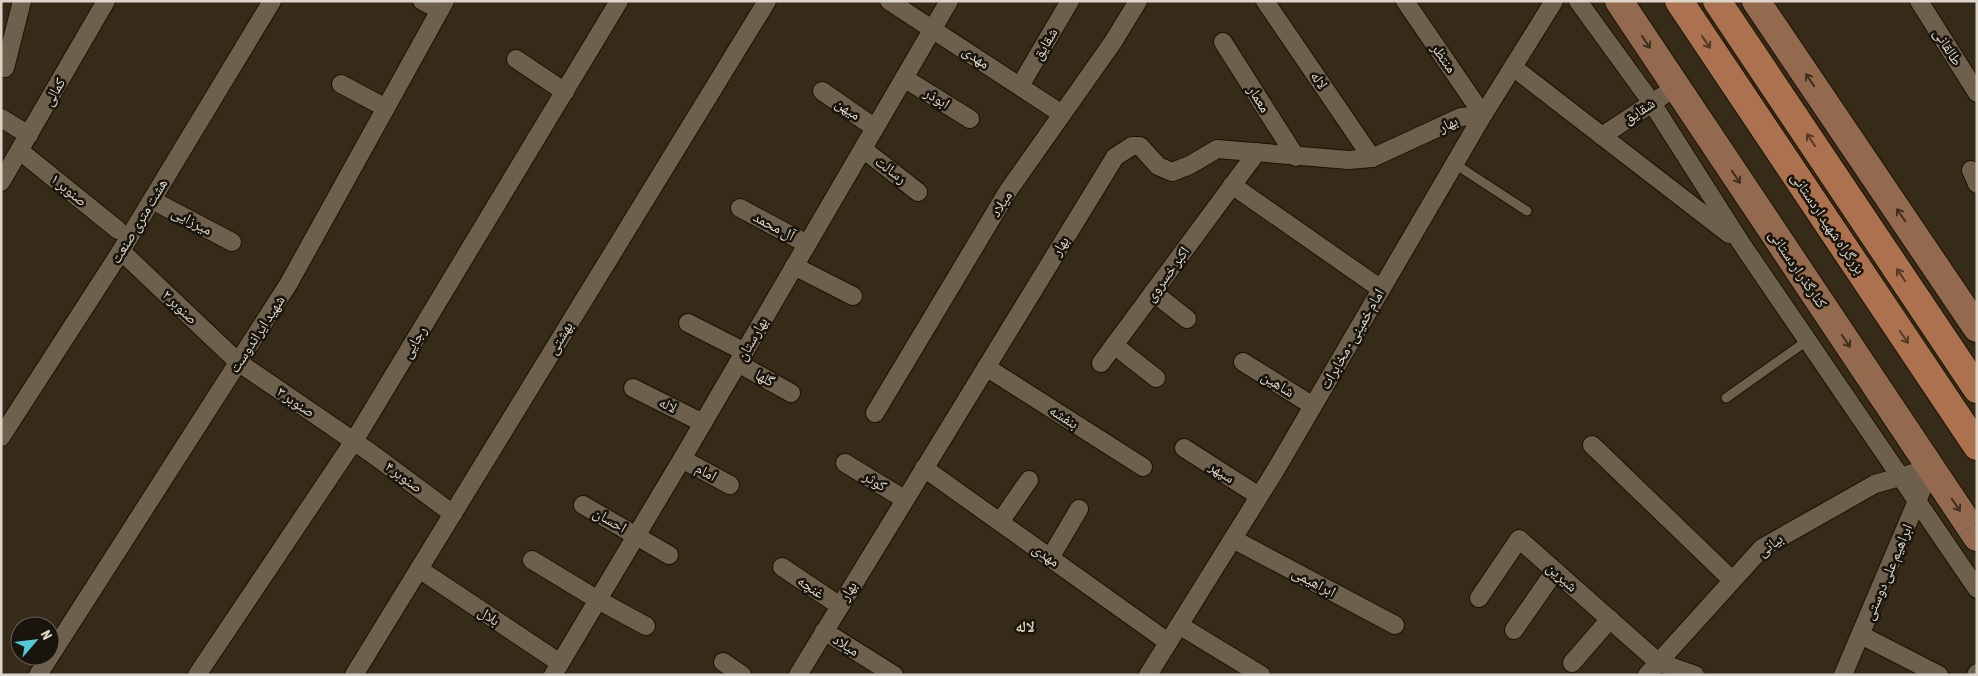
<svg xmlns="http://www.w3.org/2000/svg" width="1978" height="676" viewBox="0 0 1978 676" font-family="'Asap Condensed','Noto Naskh Arabic',sans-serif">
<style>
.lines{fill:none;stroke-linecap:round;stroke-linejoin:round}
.lane-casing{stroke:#1d1203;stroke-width:11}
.street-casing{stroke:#1d1203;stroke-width:20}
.primary-casing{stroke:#1d1203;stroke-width:30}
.highway-casing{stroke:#1d1203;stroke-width:30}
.lane{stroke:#6d604c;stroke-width:9}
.street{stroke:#6d604c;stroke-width:18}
.primary{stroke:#936a4d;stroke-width:28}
.highway{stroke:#ac714e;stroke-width:28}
.path-bridge{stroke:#766b5c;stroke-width:3;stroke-dasharray:4 4;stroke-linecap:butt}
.oneway{stroke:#3e2e20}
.oneway2{stroke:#543926}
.labels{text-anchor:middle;stroke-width:5;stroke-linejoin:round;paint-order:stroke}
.street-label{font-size:15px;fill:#ddd5ca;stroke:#19140c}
.neighbourhood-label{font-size:16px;font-weight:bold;fill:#dbcbb5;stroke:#19140c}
</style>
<rect width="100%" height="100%" fill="#362a18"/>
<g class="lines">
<defs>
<g id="lane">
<polyline points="1455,164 1527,211"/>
<polyline points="1726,398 1808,340"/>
</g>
<g id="street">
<polyline points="422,1 440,10"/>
<polyline points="889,1 1062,114"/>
<polyline points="1265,1 1372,158"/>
<polyline points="1578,1 1652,103 1741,243 1977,589"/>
<polyline points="1919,1 1977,93"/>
<polyline points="1223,42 1296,157"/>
<polyline points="516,59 565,92"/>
<polyline points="1,67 5,68 22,1"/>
<polyline points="1513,67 1729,234"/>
<polyline points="904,78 970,119"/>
<polyline points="341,84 386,108"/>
<polyline points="1020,86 1070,1"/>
<polyline points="822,91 875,128"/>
<polyline points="1,118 29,135"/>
<polyline points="1602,136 1676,87"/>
<polyline points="863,149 918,192"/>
<polyline points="20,151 118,230"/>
<polyline points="1971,170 1977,184"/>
<polyline points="1,182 106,1"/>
<polyline points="1232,185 1381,289"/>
<polyline points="152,200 232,242"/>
<polyline points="740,208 807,244"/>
<polyline points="121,251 238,362 371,453 453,514"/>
<polyline points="794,266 853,296"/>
<polyline points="1153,292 1187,319"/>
<polyline points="688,323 745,352"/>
<polyline points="1114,345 1156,378"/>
<polyline points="1243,362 1313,406"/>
<polyline points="738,363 791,393"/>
<polyline points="1101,363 1257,152"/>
<polyline points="986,367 1143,467"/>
<polyline points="633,388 703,423"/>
<polyline points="875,413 1008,191 1113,42 1138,1"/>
<polyline points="1,437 121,251 272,1"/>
<polyline points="1592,445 1732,580"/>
<polyline points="1184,448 1259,496"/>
<polyline points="682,459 730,485"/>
<polyline points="845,463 904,499"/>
<polyline points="924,468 1168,642"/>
<polyline points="583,505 669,555"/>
<polyline points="1000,522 1029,480"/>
<polyline points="1233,539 1395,625"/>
<polyline points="1050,558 1079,509"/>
<polyline points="532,560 598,600 646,626"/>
<polyline points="782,567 840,606"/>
<polyline points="419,569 560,663"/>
<polyline points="1479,598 1519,539 1658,662 1695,675"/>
<polyline points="1179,625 1261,675"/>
<polyline points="1514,630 1555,571"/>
<polyline points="824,631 894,675"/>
<polyline points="1861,635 1939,675"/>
<polyline points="723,662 742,675"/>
<polyline points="1572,663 1610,619"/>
<polyline points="38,675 289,283 445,1"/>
<polyline points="197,675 354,441 619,1"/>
<polyline points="354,675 767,1"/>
<polyline points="553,675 682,459 949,1"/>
<polyline points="798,675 1115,157 1132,146 1140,146 1158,166 1172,172 1190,165 1217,149 1349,160 1372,158 1461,117 1483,115 1405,1"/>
<polyline points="1148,675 1275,471 1483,115 1554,1"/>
<polyline points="1647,675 1762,548 1875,484 1931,468"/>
<polyline points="1843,675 1931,468"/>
<polyline points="1976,675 1977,673"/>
</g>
<g id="primary">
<polyline points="1619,1 1977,537"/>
<polyline points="1756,1 1977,328"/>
</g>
<g id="highway">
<polyline points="1679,1 1977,446"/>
<polyline points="1717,1 1977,389"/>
</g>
</defs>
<!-- lane casing -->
<use href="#lane" class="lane-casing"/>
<!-- street casing -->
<use href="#street" class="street-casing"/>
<!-- primary casing -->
<use href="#primary" class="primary-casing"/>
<!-- highway casing -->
<use href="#highway" class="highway-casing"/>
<!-- lane -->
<use href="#lane" class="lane"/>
<!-- street -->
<use href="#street" class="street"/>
<!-- primary -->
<use href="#primary" class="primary"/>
<!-- highway -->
<use href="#highway" class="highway"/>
<!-- path-bridge -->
<polyline class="path-bridge" points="1960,534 1977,523"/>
</g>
<!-- one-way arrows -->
<defs><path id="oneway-shaft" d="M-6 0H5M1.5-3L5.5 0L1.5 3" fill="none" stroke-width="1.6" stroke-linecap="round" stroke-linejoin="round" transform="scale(1.25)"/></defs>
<g class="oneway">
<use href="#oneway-shaft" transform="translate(1646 42) rotate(56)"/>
<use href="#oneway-shaft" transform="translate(1810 80) rotate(-124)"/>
<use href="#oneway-shaft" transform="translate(1736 177) rotate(56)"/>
<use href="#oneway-shaft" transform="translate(1901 215) rotate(-124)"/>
<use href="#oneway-shaft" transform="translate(1846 341) rotate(56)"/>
<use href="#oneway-shaft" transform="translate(1956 505) rotate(56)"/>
</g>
<g class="oneway2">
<use href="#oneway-shaft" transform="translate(1706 42) rotate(56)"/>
<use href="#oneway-shaft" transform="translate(1811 140) rotate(-124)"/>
<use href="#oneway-shaft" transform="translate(1901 275) rotate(-124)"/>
<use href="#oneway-shaft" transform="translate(1904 337) rotate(56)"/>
</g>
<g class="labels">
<!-- street labels -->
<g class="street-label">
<text transform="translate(1045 44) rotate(-59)" y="5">شقایق</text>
<text transform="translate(1948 47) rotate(58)" y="5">طالقانی</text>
<text transform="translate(976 57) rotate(34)" y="5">مهدی</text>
<text transform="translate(1444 58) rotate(55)" y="5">منتظر</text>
<text transform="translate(1319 80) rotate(56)" y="5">لاله</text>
<text transform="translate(54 92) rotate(-60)" y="5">کمالی</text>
<text transform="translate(937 98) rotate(32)" y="5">ابوذر</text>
<text transform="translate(1259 99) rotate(58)" y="5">معمار</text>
<text transform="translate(848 109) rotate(35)" y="5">میهن</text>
<text transform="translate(1639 111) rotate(-33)" y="5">شقایق</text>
<text transform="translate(1448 124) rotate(-26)" y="5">بهار</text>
<text transform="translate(891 170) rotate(37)" y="5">رسالت</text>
<text transform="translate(69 190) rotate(39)" y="5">صنوبر ۱</text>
<text transform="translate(1001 204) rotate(-58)" y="5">میلاد</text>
<text transform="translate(139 221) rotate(-59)" y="5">هشت متری صنعت</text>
<text transform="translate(192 221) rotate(28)" y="5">میرزایی</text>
<text transform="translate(1828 223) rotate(56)" y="5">بزرگراه شهید اردستانی</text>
<text transform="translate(774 226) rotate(28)" y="5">آل محمد</text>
<text transform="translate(1060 246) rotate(-59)" y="5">بهار</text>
<text transform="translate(1798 269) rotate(56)" y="5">کنارگذر اردستانی</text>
<text transform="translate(1167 274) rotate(-54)" y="5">اکبر خسروی</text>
<text transform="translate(180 307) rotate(44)" y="5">صنوبر ۲</text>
<text transform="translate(257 334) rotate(-57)" y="5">شهید ایراندوست</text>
<text transform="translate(560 338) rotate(-59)" y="5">بهشتی</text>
<text transform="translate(752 339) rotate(-60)" y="5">بهارستان</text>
<text transform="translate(1352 339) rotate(-60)" y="5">امام خمینی - مخابرات</text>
<text transform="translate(414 342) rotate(-59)" y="5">رجایی</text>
<text transform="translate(765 378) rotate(29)" y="5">گلها</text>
<text transform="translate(1278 384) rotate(32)" y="5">شاهین</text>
<text transform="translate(296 402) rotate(34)" y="5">صنوبر ۳</text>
<text transform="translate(668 405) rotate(26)" y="5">لاله</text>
<text transform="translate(1064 417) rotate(32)" y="5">بنفشه</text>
<text transform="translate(706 472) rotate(29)" y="5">امام</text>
<text transform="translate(1222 472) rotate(33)" y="5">سپهر</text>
<text transform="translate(404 477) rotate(36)" y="5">صنوبر ۴</text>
<text transform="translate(875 481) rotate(32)" y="5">کوثر</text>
<text transform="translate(610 520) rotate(30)" y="5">احسان</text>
<text transform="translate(1770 545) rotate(-36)" y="5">بیانی</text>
<text transform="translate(1046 555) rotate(35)" y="5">مهدی</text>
<text transform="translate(1888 572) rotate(-67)" y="5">ابراهیم علی دوستی</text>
<text transform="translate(1562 577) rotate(42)" y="5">شیرین</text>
<text transform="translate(1314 582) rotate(28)" y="5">ابراهیمی</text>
<text transform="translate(811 587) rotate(34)" y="5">غنچه</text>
<text transform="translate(848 591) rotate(-59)" y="5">بهار</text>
<text transform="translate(489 616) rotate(34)" y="5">بلال</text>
<text transform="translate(846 645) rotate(32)" y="5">میلاد</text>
</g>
<!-- neighbourhood labels -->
<g class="neighbourhood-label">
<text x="1025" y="632">لاله</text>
</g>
</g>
<!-- border -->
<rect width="1978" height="676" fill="none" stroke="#ddd5ca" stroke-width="5"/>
<!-- north arrow -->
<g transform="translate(35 641) rotate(62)"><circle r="24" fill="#19140c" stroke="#676158"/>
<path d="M0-4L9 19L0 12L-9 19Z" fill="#52cbd9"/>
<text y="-8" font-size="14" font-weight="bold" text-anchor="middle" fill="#ddd5ca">N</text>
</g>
</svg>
